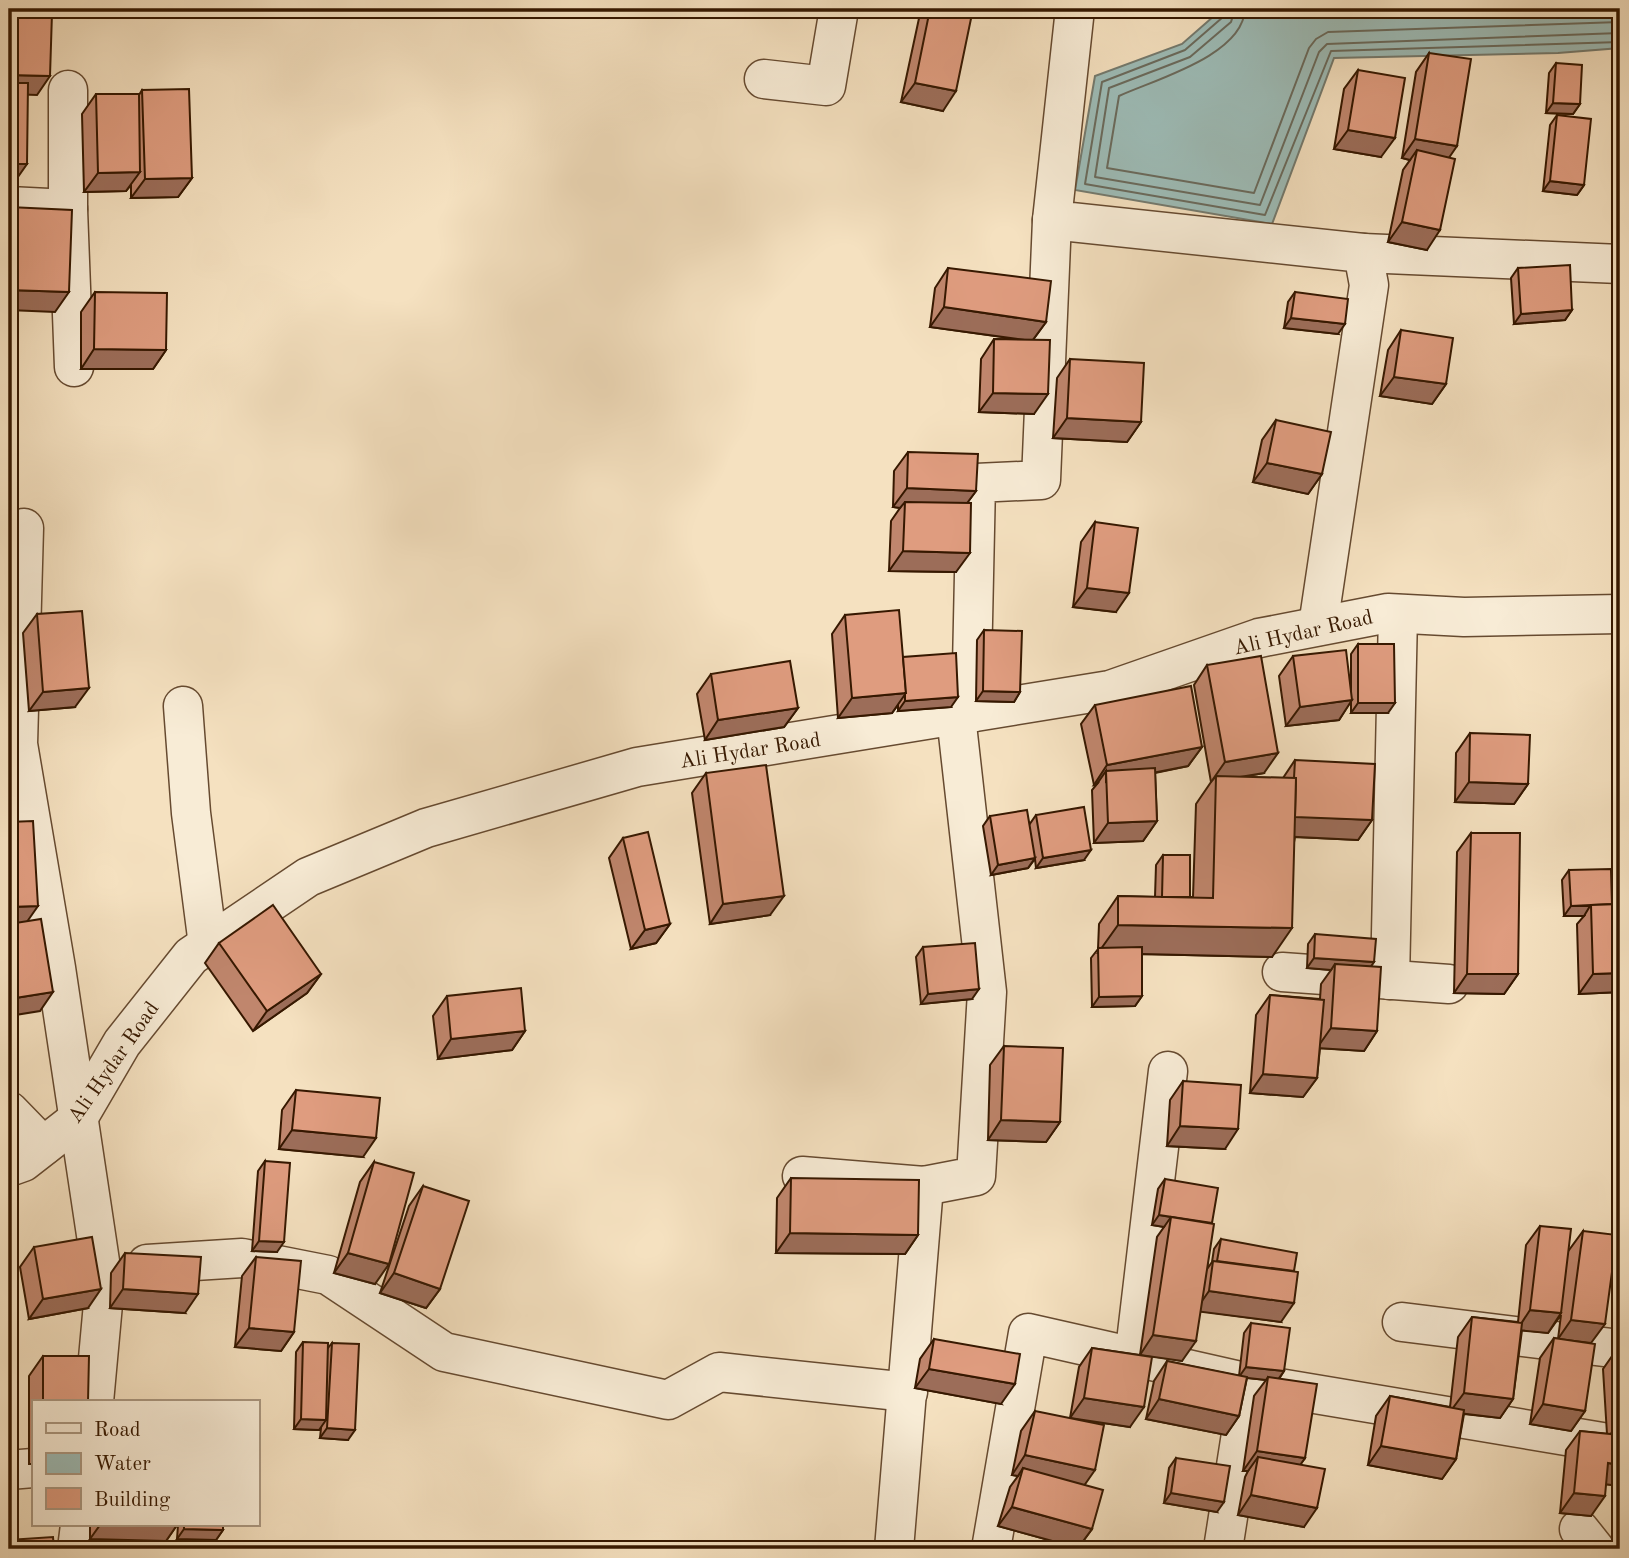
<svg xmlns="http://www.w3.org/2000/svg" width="1629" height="1558" viewBox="0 0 1629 1558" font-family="'Old Standard TT',serif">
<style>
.water{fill:#9dbcb7;stroke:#747a6e;stroke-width:2}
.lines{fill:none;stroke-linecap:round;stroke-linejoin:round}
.shore{stroke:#6a6a5c;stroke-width:2}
.street-casing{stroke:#664a30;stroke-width:41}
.street{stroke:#f8ecd6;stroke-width:38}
.wall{fill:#c0866d;stroke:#361800;stroke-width:2}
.shaded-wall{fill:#9c6d59;stroke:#361800;stroke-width:2}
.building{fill:#df9c7f;stroke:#361800;stroke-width:2}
.labels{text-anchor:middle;stroke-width:5;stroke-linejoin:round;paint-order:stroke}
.street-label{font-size:21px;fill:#361800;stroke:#f8ecd6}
</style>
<rect width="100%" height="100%" fill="#f5e1c0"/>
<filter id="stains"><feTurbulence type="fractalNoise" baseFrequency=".00286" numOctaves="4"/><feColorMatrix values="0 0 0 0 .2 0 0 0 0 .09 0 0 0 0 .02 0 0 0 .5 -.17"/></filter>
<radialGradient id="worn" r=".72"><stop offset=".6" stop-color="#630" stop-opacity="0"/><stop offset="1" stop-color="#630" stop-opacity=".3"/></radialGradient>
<!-- water -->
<polygon class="water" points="1222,9 1620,9 1620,48 1558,53 1334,58 1272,224 1075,190 1095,76 1182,44"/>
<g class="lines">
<!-- shore -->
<g class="shore">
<polyline points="1226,9 1223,17 1185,50 1102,82 1085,184 1265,215 1331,51 1620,42"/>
<polyline points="1235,9 1231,22 1190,57 1109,88 1095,177 1260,205 1319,52 1327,44 1620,33"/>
<path d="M1245,9C1243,56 1153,80 1119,96L1107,168L1254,193L1309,48L1316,39L1328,32L1620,22"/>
</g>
<defs>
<g id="street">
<polyline points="1075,9 1052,220 1363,253 1369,285 1318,626"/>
<polyline points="764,79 826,86 839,9"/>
<polyline points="68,90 68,209 74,367"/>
<polyline points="9,206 68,209"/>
<polyline points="1363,253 1620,264"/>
<polyline points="24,528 18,744 56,968 101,1268 103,1304 94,1402"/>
<polyline points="183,706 191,813 208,945"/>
<polyline points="971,713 976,483 1041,480 1052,220"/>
<polyline points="1282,972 1449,984"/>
<polyline points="1390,980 1398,614"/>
<polyline points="9,1111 43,1146"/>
<polyline points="9,1167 23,1162 77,1120 122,1043 191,956 308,877 426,828 637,767 1110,690 1259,638 1388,613 1464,617 1620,614"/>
<polyline points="802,1176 924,1186 976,1176 987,992 956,716"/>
<polyline points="147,1264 242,1258 328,1275 444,1352 668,1400 719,1372 908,1392"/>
<polyline points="1402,1322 1620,1349"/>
<polyline points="1134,1359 1168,1071"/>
<polyline points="9,1470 33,1468"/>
<polyline points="1579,1529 1595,1549"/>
<polyline points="77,1549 80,1525"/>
<polyline points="894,1549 924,1186"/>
<polyline points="991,1549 1028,1333 1249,1383 1620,1445"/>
<polyline points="1223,1549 1249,1383"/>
</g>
</defs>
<!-- street casing -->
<use href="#street" class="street-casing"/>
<!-- street -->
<use href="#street" class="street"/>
</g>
<!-- wall -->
<g class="wall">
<polygon points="921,9 973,9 943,111 901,102"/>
<polygon points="1429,53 1449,158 1427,250 1388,242 1403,170 1410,160 1402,158 1416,72"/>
<polygon points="1556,63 1580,104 1573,114 1546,113 1549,73"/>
<polygon points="1358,70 1381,157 1334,149 1344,89"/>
<polygon points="142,90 192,178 178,197 131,198 131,185 126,191 84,192 82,114 96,94 139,95"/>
<polygon points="1557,115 1584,185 1577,195 1543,191 1550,125"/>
<polygon points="948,268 1046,322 1033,340 1034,414 979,412 981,359 994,339 1023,340 930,327 935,288"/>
<polygon points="1518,268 1572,310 1565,320 1514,324 1511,278"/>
<polygon points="95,292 166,350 153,369 81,369 81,312"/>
<polygon points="1295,292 1338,334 1284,328 1288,302"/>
<polygon points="1401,330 1446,384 1432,404 1380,396 1388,350"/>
<polygon points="1070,359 1141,422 1127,442 1053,438 1057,378"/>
<polygon points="1276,420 1322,474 1308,494 1253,482 1262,440"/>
<polygon points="908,452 976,491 967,503 956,572 889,571 891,521 900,508 893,507 894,471"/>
<polygon points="1095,522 1116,612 1073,607 1081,542"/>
<polygon points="37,614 75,707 29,711 23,633"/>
<polygon points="845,615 903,657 951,707 898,711 898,705 892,713 838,718 832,634"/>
<polygon points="984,630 1020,692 1014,702 976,701 977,640"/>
<polygon points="1358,644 1388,713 1351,713 1351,701 1339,720 1286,726 1279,676 1293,656 1351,692 1351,654"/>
<polygon points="1207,665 1264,773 1242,777 1283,778 1295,760 1372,820 1358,840 1295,837 1272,957 1142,954 1142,996 1135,1006 1092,1007 1091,958 1098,949 1099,924 1118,896 1155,897 1156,865 1163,855 1190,897 1193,897 1196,804 1211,782 1194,685"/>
<polygon points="711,674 798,708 784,727 705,740 697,694"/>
<polygon points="1095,705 1202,747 1188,766 1155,773 1157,821 1143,841 1094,843 1092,790 1097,784 1094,785 1081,724"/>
<polygon points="1470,733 1528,784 1514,804 1455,802 1456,753"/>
<polygon points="706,773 770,915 710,924 692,793"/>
<polygon points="1036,815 1084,860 1036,868 1035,859 1028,868 991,875 983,826 990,816 1029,825"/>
<polygon points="1471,833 1518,974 1504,994 1454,993 1457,852"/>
<polygon points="623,838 670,924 656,943 631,949 609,858"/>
<polygon points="1569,870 1612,904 1620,904 1620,992 1579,994 1577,924 1584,916 1564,916 1562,880"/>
<polygon points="1315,934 1374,962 1371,966 1377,1031 1364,1051 1320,1048 1317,1078 1303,1097 1250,1093 1256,1015 1270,995 1320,999 1321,984 1331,970 1307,968 1308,944"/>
<polygon points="219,943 321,974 307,993 253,1031 205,963"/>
<polygon points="923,947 972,999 921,1004 916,957"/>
<polygon points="447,996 525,1031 512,1050 438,1059 433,1016"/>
<polygon points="1004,1046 1060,1122 1046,1142 988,1140 990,1065"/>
<polygon points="1183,1081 1225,1149 1167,1146 1170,1100"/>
<polygon points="296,1090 363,1157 279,1149 282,1110"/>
<polygon points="265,1161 277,1252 252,1251 258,1171"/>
<polygon points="374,1162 375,1284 334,1273 360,1182"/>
<polygon points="791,1178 918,1235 905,1254 776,1253 777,1198"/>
<polygon points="1165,1179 1212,1223 1207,1269 1212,1262 1214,1249 1221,1239 1281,1322 1200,1311 1182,1361 1144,1355 1130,1427 1070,1418 1079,1367 1092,1348 1140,1355 1157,1237 1164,1227 1152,1225 1158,1189"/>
<polygon points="423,1186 440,1289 426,1308 380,1293 409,1206"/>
<polygon points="1540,1226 1569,1250 1583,1231 1591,1343 1585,1411 1571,1431 1530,1424 1540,1358 1554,1338 1558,1339 1561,1315 1548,1333 1522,1330 1513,1399 1500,1418 1464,1414 1456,1459 1442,1479 1368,1465 1376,1416 1390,1396 1450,1407 1458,1337 1472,1317 1518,1322 1526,1245"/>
<polygon points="34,1247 88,1308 29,1319 20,1267"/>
<polygon points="125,1253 185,1313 110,1308 111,1273"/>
<polygon points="256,1257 294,1332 281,1351 235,1347 242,1276"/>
<polygon points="1251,1323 1284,1371 1279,1379 1305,1458 1300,1465 1304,1527 1238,1515 1245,1477 1248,1471 1243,1471 1254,1396 1266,1380 1247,1378 1239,1416 1226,1435 1146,1419 1154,1381 1167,1361 1239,1376 1244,1333"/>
<polygon points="934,1339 1001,1404 915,1388 920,1359"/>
<polygon points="303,1342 328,1348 332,1343 348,1440 320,1438 321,1428 319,1430 294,1429 296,1352"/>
<polygon points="1617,1349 1620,1349 1620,1486 1606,1484 1591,1516 1560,1513 1566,1450 1580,1431 1607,1434 1603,1369"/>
<polygon points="43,1356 88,1402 33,1402 33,1464 29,1464 29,1376"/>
<polygon points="1035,1411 1085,1485 1092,1529 1078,1548 998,1526 1010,1487 1018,1476 1012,1475 1021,1431"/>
<polygon points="1176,1458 1217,1512 1164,1503 1169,1468"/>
<polygon points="90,1525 177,1525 166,1541 90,1539"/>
<polygon points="178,1525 223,1525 223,1530 216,1540 177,1539"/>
</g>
<!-- shaded-wall -->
<g class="shaded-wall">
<polygon points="9,75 50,76 37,95 9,94"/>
<polygon points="915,83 956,91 943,111 901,102"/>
<polygon points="1553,103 1580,104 1573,114 1546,113"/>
<polygon points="1348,130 1395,138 1381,157 1334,149"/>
<polygon points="1415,139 1457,146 1444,165 1417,150 1410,160 1402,158"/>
<polygon points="9,164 27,164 13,184 9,184"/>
<polygon points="140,172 126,191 84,192 98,173"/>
<polygon points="192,178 178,197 131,198 145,179"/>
<polygon points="1550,181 1584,185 1577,195 1543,191"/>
<polygon points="1402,222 1440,230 1427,250 1388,242"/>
<polygon points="9,290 69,292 55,312 9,310"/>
<polygon points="944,307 1046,322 1032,341 930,327"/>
<polygon points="1572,310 1565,320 1514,324 1521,314"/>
<polygon points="1291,318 1345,324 1338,334 1284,328"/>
<polygon points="94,349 166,350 153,369 81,369"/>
<polygon points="1394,377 1446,384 1432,404 1380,396"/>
<polygon points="993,393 1048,394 1034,414 979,412"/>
<polygon points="1067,418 1141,422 1127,442 1053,438"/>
<polygon points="1267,463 1322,474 1308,494 1253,482"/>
<polygon points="907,488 976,491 962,510 905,502 900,508 893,507"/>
<polygon points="903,551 970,553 956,572 889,571"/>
<polygon points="1087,588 1129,593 1116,612 1073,607"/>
<polygon points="89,688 75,707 29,711 43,692"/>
<polygon points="983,691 1020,692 1014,702 976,701"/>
<polygon points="906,693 892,713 838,718 852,698"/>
<polygon points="958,697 951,707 898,711 905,701"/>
<polygon points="1352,700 1339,720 1286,726 1300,707"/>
<polygon points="1358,703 1395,703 1388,713 1351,713"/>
<polygon points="798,708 784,727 705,740 718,720"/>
<polygon points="1202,747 1188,766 1106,782 1106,771 1097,784 1094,785 1107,765"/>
<polygon points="1278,753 1264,773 1216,781 1216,776 1211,782 1225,762"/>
<polygon points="1469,782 1528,784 1514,804 1455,802"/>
<polygon points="1292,816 1372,820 1358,840 1278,836"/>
<polygon points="1157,821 1143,841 1094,843 1108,823"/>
<polygon points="1091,850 1084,860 1036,868 1043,858"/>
<polygon points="1035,858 1028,868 991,875 998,865"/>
<polygon points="784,896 770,915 710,924 723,904"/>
<polygon points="38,906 24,926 9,926 9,907"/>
<polygon points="1571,906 1590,906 1584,916 1564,916"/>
<polygon points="670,924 656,943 631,949 645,930"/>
<polygon points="1118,925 1292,928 1272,957 1098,953"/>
<polygon points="1314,958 1374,962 1367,972 1335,964 1331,970 1307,968"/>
<polygon points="1620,973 1620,992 1579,994 1593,974"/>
<polygon points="321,974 307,993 253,1031 267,1011"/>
<polygon points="1467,974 1518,974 1504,994 1454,993"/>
<polygon points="979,989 972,999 921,1004 928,994"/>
<polygon points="53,992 40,1011 9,1016 9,999"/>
<polygon points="1142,996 1135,1006 1092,1007 1099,997"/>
<polygon points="1331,1028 1377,1031 1364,1051 1317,1048"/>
<polygon points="525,1031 512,1050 438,1059 451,1039"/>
<polygon points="1263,1074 1317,1078 1303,1097 1250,1093"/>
<polygon points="1001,1120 1060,1122 1046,1142 988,1140"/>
<polygon points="1180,1126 1238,1129 1225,1149 1167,1146"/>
<polygon points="292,1130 376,1138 363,1157 279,1149"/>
<polygon points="1159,1215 1212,1224 1171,1217 1164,1227 1152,1225"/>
<polygon points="790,1233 918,1235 905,1254 776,1253"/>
<polygon points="259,1241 284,1242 277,1252 252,1251"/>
<polygon points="348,1253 389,1264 375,1284 334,1273"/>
<polygon points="394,1273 440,1289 426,1308 380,1293"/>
<polygon points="101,1289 88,1308 29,1319 43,1299"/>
<polygon points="123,1289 198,1294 185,1313 110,1308"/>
<polygon points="1209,1291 1294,1303 1281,1322 1195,1311"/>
<polygon points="1530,1310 1561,1313 1548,1333 1517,1330"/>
<polygon points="1571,1320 1605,1324 1591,1343 1558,1339"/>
<polygon points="249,1328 294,1332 281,1351 235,1347"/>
<polygon points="1153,1335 1196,1341 1182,1361 1140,1355"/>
<polygon points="1246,1367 1284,1371 1277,1381 1268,1377 1266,1380 1239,1377"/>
<polygon points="929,1369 1015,1384 1001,1404 915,1388"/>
<polygon points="1464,1393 1513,1399 1500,1418 1450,1412"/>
<polygon points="1084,1398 1144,1407 1130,1427 1070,1418"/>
<polygon points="1159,1399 1239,1416 1226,1435 1146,1419"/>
<polygon points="1543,1404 1585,1411 1571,1431 1530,1424"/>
<polygon points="301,1419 326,1420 319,1430 294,1429"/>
<polygon points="1620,1421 1620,1439 1607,1439"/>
<polygon points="327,1428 355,1430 348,1440 320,1438"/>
<polygon points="1381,1446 1456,1459 1442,1479 1368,1465"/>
<polygon points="1257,1451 1305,1458 1291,1478 1258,1457 1248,1471 1243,1471"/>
<polygon points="1025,1455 1095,1470 1081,1490 1023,1468 1018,1476 1012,1475"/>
<polygon points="1608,1463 1620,1465 1620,1486 1595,1483"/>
<polygon points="1171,1493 1224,1502 1217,1512 1164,1503"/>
<polygon points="1574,1493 1605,1496 1591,1516 1560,1513"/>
<polygon points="1251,1495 1317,1508 1304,1527 1238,1515"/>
<polygon points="1012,1507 1092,1529 1078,1548 998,1526"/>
<polygon points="100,1525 177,1525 166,1541 90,1539"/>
<polygon points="184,1529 223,1530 216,1540 177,1539"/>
</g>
<!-- building -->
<g class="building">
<polygon points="930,9 973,9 956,91 915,83"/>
<polygon points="9,12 52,13 50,76 9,75"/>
<polygon points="1429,53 1471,59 1457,146 1415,139"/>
<polygon points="1556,63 1582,65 1580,104 1553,103"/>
<polygon points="1358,70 1405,78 1395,138 1348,130"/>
<polygon points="9,83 28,83 27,164 9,164"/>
<polygon points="189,89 192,178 145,179 142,90"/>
<polygon points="96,94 139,94 140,172 98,173"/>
<polygon points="1557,115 1591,119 1584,185 1550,181"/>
<polygon points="1417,150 1455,159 1440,230 1402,222"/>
<polygon points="9,207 72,210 69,292 9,290"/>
<polygon points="1570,265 1572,310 1521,314 1518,268"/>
<polygon points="948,268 1051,281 1046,322 944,307"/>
<polygon points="95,292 167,293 166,350 94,349"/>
<polygon points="1295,292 1348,299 1345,324 1291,318"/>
<polygon points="1401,330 1453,338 1446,384 1394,377"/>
<polygon points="994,339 1050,340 1048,394 993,393"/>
<polygon points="1070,359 1144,363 1141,422 1067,418"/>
<polygon points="1276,420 1331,432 1322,474 1267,463"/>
<polygon points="908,452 978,454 976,491 907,488"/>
<polygon points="905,502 971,503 970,553 903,551"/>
<polygon points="1095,522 1138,528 1129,593 1087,588"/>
<polygon points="899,610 906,693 852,698 845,615"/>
<polygon points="82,611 89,688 43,692 37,614"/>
<polygon points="984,630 1022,631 1020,692 983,691"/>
<polygon points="1358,644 1394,644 1395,703 1358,703"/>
<polygon points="1346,650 1352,700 1300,707 1293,656"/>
<polygon points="956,653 958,697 905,701 905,693 906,693 903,657"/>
<polygon points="1261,656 1278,753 1225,762 1207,665"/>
<polygon points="790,661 798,708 718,720 711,674"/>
<polygon points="1191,686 1202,747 1107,765 1095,705"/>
<polygon points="1470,733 1530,735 1528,784 1469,782"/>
<polygon points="1295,760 1375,764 1372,820 1295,817 1296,778 1294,778"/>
<polygon points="766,765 784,896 723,904 706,773"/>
<polygon points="1155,768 1157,821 1108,823 1106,771"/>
<polygon points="1216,776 1296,778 1292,928 1118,925 1118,896 1213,898"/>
<polygon points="1084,807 1091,850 1043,858 1036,815"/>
<polygon points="1027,810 1035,858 998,865 990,816"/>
<polygon points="33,821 38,906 9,907 9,822"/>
<polygon points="648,832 670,924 645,930 623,838"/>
<polygon points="1471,833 1520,833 1518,974 1467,974"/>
<polygon points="1163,855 1190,855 1190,897 1162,897"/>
<polygon points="1611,869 1612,904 1571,906 1569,870"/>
<polygon points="1620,904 1620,973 1593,974 1591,905"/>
<polygon points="273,905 321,974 267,1011 219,943"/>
<polygon points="41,919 53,992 9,999 9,924"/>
<polygon points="1315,934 1376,939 1374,962 1314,958"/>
<polygon points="975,943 979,989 928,994 923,947"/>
<polygon points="1142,947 1142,996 1099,997 1098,948"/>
<polygon points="1335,964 1381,967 1377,1031 1331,1028"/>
<polygon points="521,988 525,1031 451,1039 447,996"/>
<polygon points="1270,995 1324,1000 1317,1078 1263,1074"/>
<polygon points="1004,1046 1063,1048 1060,1122 1001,1120"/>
<polygon points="1183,1081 1241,1085 1238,1129 1180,1126"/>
<polygon points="296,1090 380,1098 376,1138 292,1130"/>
<polygon points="265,1161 290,1163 284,1242 259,1241"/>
<polygon points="374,1162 414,1173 389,1264 348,1253"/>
<polygon points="791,1178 919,1180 918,1235 790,1233"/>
<polygon points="1165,1179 1218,1188 1212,1223 1159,1215"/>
<polygon points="423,1186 469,1201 440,1289 394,1273"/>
<polygon points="1171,1217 1214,1224 1196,1341 1153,1335"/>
<polygon points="1540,1226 1571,1229 1561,1313 1530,1310"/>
<polygon points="1583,1231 1617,1235 1605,1324 1571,1320"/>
<polygon points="92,1237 101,1289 43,1299 34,1247"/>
<polygon points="1221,1239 1297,1253 1294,1271 1217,1261"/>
<polygon points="125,1253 201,1257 198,1294 123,1289"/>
<polygon points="256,1257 301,1261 294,1332 249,1328"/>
<polygon points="1213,1261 1298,1272 1294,1303 1209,1291"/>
<polygon points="1472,1317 1522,1323 1513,1399 1464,1393"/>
<polygon points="1251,1323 1290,1328 1284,1371 1246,1367"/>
<polygon points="1554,1338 1595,1344 1585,1411 1543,1404"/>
<polygon points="934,1339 1020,1354 1015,1384 929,1369"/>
<polygon points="303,1342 328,1343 326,1420 301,1419"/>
<polygon points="332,1343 359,1344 355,1430 327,1428"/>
<polygon points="1092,1348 1152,1357 1144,1407 1084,1398"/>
<polygon points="1617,1349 1620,1349 1620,1407"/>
<polygon points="43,1356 89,1356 88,1402 43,1402"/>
<polygon points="1167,1361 1247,1377 1239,1416 1159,1399"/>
<polygon points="1268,1377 1317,1384 1305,1458 1257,1451"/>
<polygon points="1390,1396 1464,1410 1456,1459 1381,1446"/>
<polygon points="1035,1411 1104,1425 1095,1470 1025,1455"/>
<polygon points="1580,1431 1620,1435 1620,1465 1608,1463 1605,1496 1574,1493"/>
<polygon points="1258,1457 1325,1469 1317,1508 1251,1495"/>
<polygon points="1176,1458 1230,1466 1224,1502 1171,1493"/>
<polygon points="1023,1468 1103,1490 1092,1529 1012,1507"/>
<polygon points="184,1525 223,1525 223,1530 184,1529"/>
<polygon points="53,1537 54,1549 9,1549 9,1540"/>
</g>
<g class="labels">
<!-- street labels -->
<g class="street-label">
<text transform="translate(1303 632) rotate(-13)" y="7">Ali Hydar Road</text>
<text transform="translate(750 750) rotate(-9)" y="7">Ali Hydar Road</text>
<text transform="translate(113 1062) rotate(-55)" y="7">Ali Hydar Road</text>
</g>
</g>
<!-- margin -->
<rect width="1629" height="1558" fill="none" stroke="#f5e1c0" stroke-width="35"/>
<rect x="10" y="10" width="1608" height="1537" fill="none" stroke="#361800" stroke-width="3.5"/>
<rect x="18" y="18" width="1594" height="1523" fill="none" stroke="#361800" stroke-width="2"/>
<!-- legend -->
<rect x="32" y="1400" width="228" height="126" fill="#f8ecd6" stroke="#aa9780" stroke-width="2"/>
<rect x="46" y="1423" width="35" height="10" fill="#f8ecd6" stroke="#aa9780" stroke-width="2"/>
<text x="94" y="1436" font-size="21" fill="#361800">Road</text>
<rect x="46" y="1453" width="35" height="21" fill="#9dbcb7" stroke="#aa9780" stroke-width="2"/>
<text x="94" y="1470" font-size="21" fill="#361800">Water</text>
<rect x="46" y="1488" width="35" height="21" fill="#df9c7f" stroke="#aa9780" stroke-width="2"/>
<text x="94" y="1506" font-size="21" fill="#361800">Building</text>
<rect width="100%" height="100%" filter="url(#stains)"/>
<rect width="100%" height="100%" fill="url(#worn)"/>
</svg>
